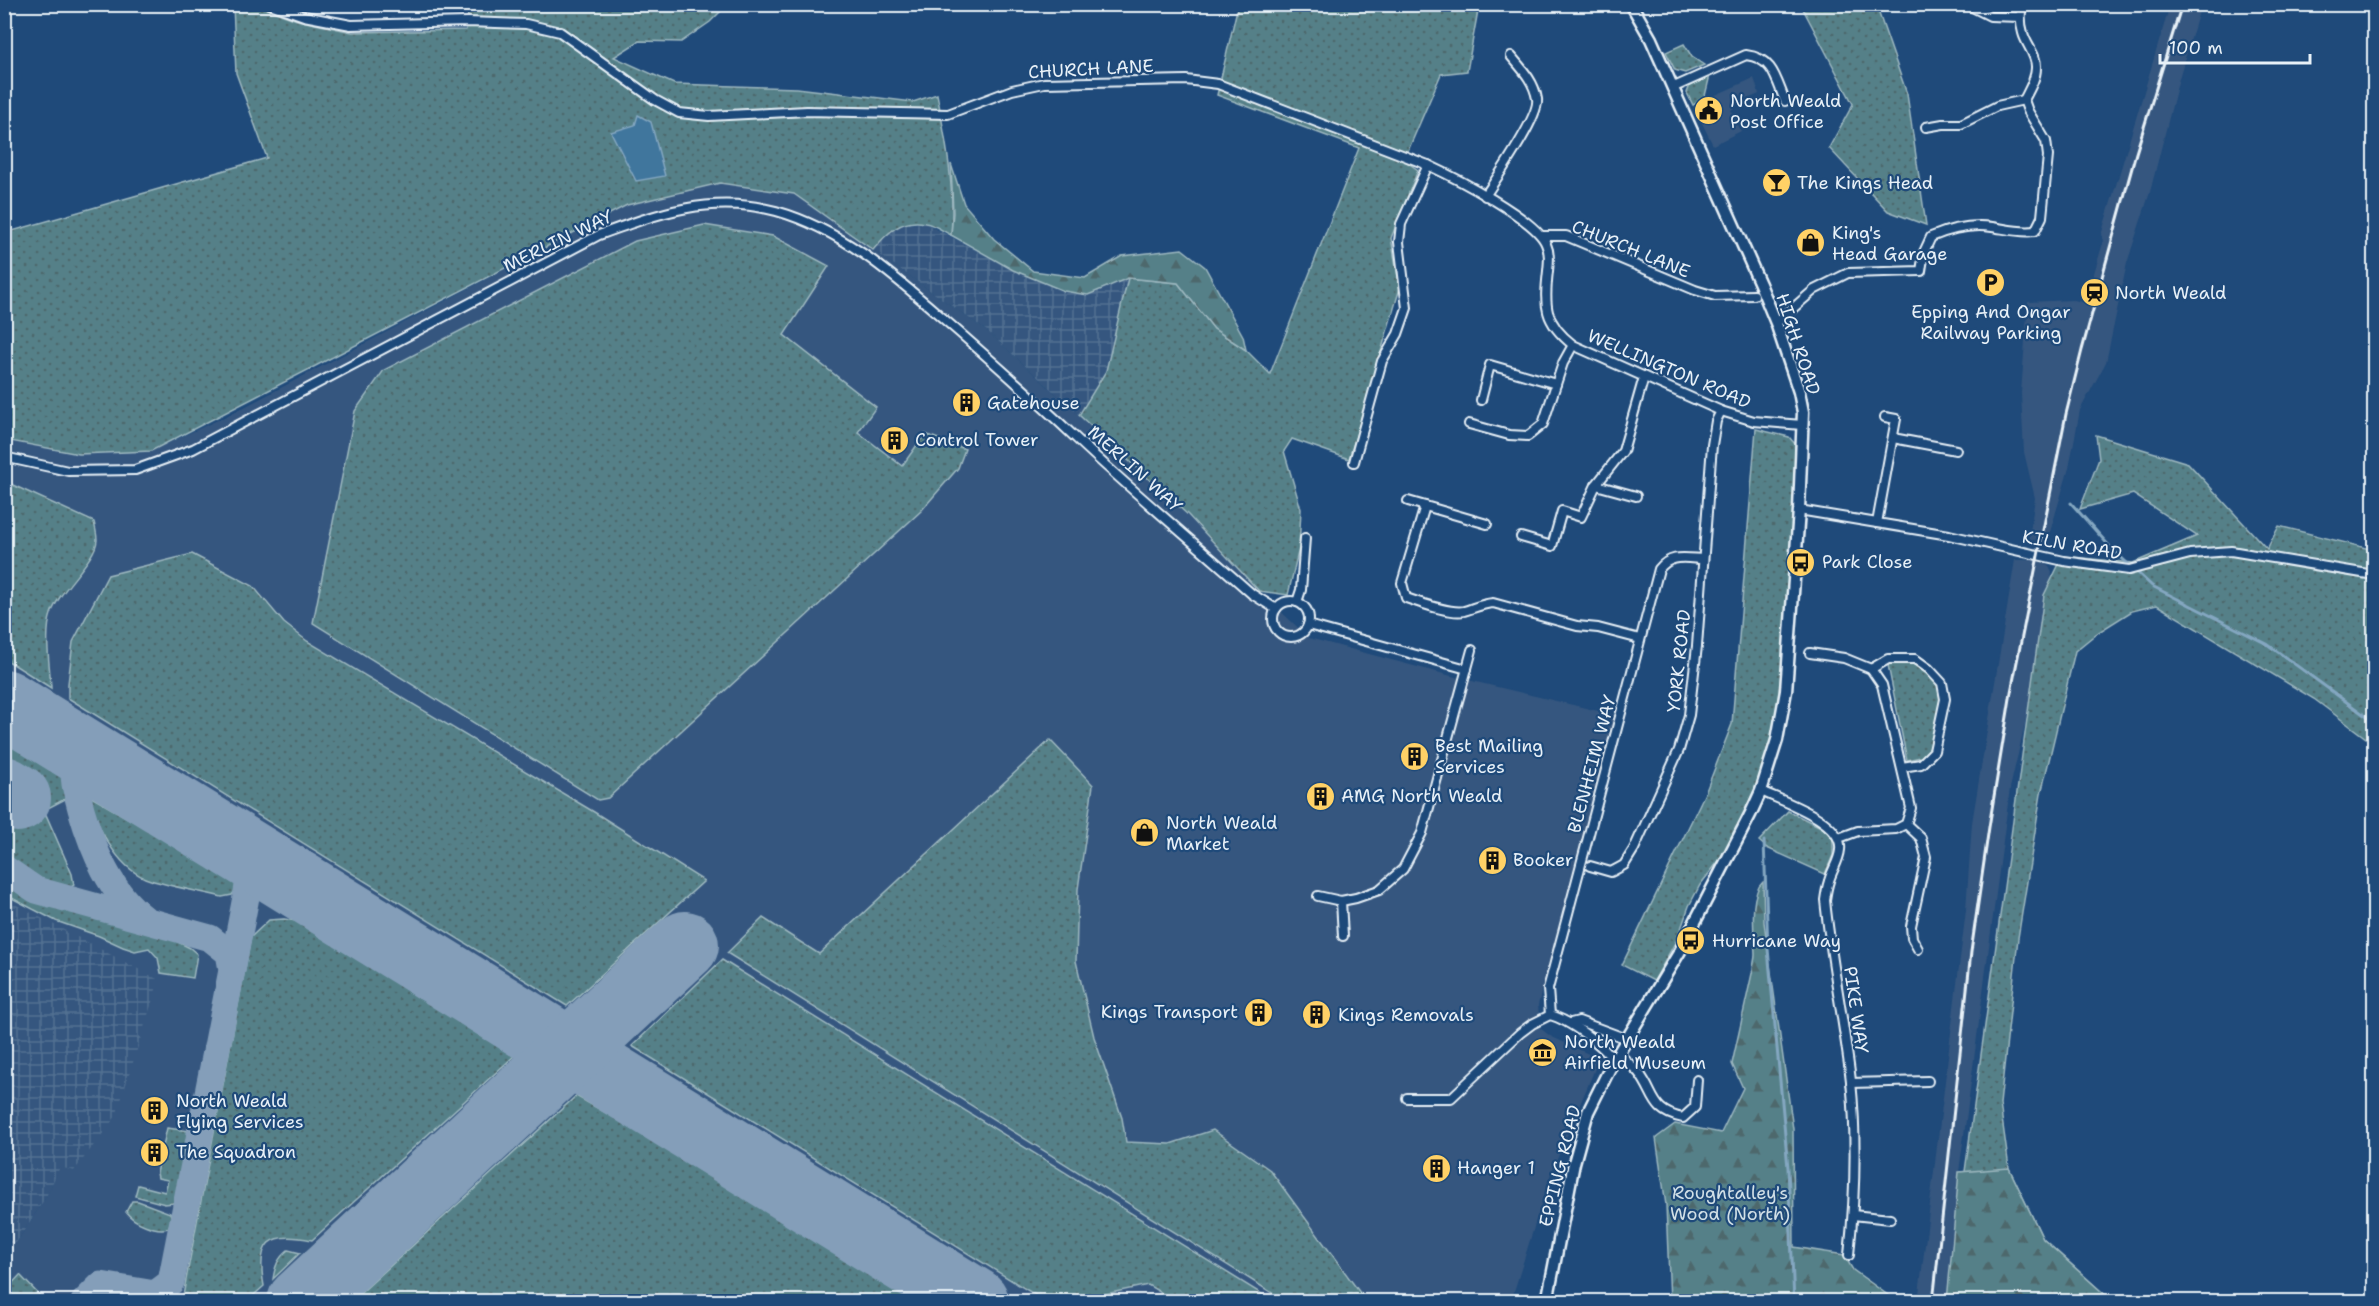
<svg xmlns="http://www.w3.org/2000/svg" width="2379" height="1306" viewBox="0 0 2379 1306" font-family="'Shantell Sans',sans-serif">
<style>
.built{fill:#36577f}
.industrial{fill:url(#industrial-grid)}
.grass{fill:url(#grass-dots);stroke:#9eb8c0;stroke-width:1.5}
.forest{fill:url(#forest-firs);stroke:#9eb8c0;stroke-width:1.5}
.water{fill:#41769d;stroke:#84a7c1;stroke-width:1.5}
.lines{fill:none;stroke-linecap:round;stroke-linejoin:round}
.stream{stroke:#84a7c1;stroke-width:3}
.taxiway{stroke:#849eb9;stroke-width:27}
.runway{stroke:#849eb9;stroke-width:68}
.minor-casing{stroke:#e8f1f8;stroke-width:12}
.secondary-casing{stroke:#e8f1f8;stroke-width:15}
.minor{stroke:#1f4a7a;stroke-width:8}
.secondary{stroke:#1f4a7a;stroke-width:10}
.rail{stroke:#e8f1f8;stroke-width:3}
.labels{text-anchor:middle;stroke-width:4.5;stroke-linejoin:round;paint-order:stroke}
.street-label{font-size:18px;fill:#e8f1f8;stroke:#1f4a7a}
.poi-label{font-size:18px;fill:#e8f1f8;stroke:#1f4a7a;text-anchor:start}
.park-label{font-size:18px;fill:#d2e0e7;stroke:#1f4a7a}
</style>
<defs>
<pattern id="industrial-grid" width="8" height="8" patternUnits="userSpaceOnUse" patternTransform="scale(1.5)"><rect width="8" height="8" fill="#36577f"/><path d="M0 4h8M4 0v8" fill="none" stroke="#537092"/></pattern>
<pattern id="grass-dots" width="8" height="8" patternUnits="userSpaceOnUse" patternTransform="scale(1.5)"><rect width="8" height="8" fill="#548088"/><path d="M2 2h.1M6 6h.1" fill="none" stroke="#4e676c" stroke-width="1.8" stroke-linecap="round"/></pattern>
<pattern id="forest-firs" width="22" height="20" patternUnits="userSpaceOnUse" patternTransform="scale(1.5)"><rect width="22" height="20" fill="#548088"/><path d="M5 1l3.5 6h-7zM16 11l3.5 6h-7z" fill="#4e676c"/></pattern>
</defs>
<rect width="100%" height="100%" fill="#1f4a7a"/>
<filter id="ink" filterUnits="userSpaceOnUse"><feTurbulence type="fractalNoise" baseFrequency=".0167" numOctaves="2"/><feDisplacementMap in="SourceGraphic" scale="12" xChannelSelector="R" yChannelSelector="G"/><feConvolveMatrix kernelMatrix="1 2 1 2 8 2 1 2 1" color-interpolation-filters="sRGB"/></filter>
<g filter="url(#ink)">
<!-- built -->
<g class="built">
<polygon points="2170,5 2199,5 2200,8 2179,78 2150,192 2127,263 2106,362 2080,410 2069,468 2047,542 2029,539 2035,498 2024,452 2021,393 2028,302 2074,300 2085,303 2089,292 2092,292 2095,281 2092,280 2103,243 2102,232"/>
<polygon points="1754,78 1759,94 1745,100 1731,110 1741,131 1713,145 1693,105"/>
<polygon points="720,183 794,194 987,331 1188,515 1259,591 1309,638 1455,677 1615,715 1538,1005 1540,1028 1550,1036 1599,1059 1550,1176 1511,1301 5,1301 5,1260 46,1197 60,1166 74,1171 85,1154 5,899 4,440 79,454 151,451 235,412 627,205"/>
<polygon points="2015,560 2040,560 2049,566 2052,572 2025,724 2010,788 1959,1172 1947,1301 1918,1302 1966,910 1972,823"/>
</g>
<!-- industrial -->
<g class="industrial">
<polygon points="925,223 1013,270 1088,295 1128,278 1106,371 1079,415 987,331 873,250 887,232 905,224"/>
<polygon points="5,899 159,980 116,1116 74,1171 60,1167 46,1197 5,1260"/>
</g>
<!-- grass -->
<g class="grass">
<polygon points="1293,4 1479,5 1467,71 1441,74 1404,160 1418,170 1391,238 1400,288 1349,459 1292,439 1284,451 1301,509 1299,548 1288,595 1259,591 1188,515 1079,415 1106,371 1128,278 1178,283 1214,329 1246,350 1270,374 1359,148 1217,95 1238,5 1265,5 1291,9"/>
<path d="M233,5H256L297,20L352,32L466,30L469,5H727L710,22L681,42L639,41L614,57L674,84L797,88L913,102L937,94C946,141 955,187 951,235C943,231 934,224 925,223C901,218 886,234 873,250L794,194L720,183L627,205L151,451L79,454L5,440V233L267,158L236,73Z"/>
<polygon points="1801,5 1876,5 1907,94 1926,225 1888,211 1829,148 1853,104"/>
<polygon points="1684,44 1692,57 1704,65 1685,73 1675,70 1666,52"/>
<polygon points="1710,75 1704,100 1693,105 1687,93 1690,85"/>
<polygon points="704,225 773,236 829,266 784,335 876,407 858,432 902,466 925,434 965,449 958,468 921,511 608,798 598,800 313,623 355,411 384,370 635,241"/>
<polygon points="1756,429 1789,437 1795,444 1794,511 1783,655 1776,716 1769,749 1759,780 1725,853 1700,885 1689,906 1678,937 1654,981 1622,965 1706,791 1732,724"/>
<polygon points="2096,435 2188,463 2267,549 2279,526 2374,550 2374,744 2314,699 2157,605 2132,611 2097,633 2075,651 2041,794 2018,938 2000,1104 2009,1168 2043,1239 2112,1301 1953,1302 1960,1208 2044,595 2063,556 2133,563 2197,536 2133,494 2080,509 2099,459"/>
<path d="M4,481L94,522C95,527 97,534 97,540C96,560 59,590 51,614C44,634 50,667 51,688L5,659Z"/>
<polygon points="192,554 253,586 284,623 307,641 594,812 704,881 567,1006 68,698 68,684 73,642 108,575"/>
<path d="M1895,661C1914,662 1939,672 1940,695C1941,710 1933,735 1930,751L1925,756L1907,760L1888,665Z"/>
<path d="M5,740L62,775L67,783L69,797L44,810L72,874L74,885C56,899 21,869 5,858Z"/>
<polygon points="1050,740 1093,785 1078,889 1076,961 1094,1037 1122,1118 1126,1142 1170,1144 1213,1130 1270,1170 1366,1301 1285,1301 727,953 763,918 819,954"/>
<path d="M88,795L236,881L235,891L232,895L222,897C200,891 165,886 145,878C116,866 95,824 88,795Z"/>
<polygon points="1788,811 1823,828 1833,839 1833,855 1825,874 1767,848 1759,841"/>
<polygon points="5,879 40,902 160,933 190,948 197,954 193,978 161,973 158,958 149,948 135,951 123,947 99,936 56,921 6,895"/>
<path d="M284,919L296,921L514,1056L312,1240C268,1231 256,1242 264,1286L247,1301H182L251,937L269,920Z"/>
<polygon points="722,960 1273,1301 1175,1301 1148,1285 1073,1301 1045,1301 632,1046"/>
<polygon points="576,1096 652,1139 914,1301 352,1301"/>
<polygon points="167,1128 189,1131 176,1200 173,1203 165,1204 135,1196 138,1185 165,1192 168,1180 158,1178 157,1173"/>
<path d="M132,1201H138L170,1213L172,1219L168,1228C156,1232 133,1222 126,1212Z"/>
<path d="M288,1250L300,1253L273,1279C275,1266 278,1258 288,1250Z"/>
<polygon points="20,1275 45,1301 5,1301 5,1291"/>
</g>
<!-- forest -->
<g class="forest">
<polygon points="951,164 964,204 994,239 1033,271 1085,278 1122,256 1182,249 1205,267 1243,336 1246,350 1214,329 1178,283 1128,278 1088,295 1064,291 1013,270 951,235 953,213"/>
<path d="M1763,882L1764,922L1793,1129L1794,1247L1844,1255L1853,1270L1896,1301H1670L1666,1205L1656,1138L1675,1124L1721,1133L1743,1088L1732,1064L1753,969C1753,965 1755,960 1755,955C1755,937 1748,895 1763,882Z"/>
<polygon points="2009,1168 2043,1239 2112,1301 1947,1301 1959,1172"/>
</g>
<!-- water -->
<polygon class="water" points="638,115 651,122 665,176 636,181 611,132 635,125"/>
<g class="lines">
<!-- stream -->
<g class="stream">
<polyline points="2071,503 2112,549 2152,586 2267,644 2374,722"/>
<polyline points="1764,841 1768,949 1788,1168 1794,1302"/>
</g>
<!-- taxiway -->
<g class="taxiway">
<path d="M84,751C81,756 76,762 75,767C72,780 78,796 81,809C93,850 110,893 145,919"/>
<polyline points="4,868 36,890 210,938 229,953 232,970 171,1282 155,1294 101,1285 84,1302"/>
<polyline points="232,970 254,855"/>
</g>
<!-- runway -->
<g class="runway">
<polyline points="4,703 975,1302"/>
<polyline points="4,790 17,798"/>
<polyline points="301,1302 685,945"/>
</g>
<defs>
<g id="minor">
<path d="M270,4L304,16L351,25L468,22L526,24L560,32L655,100L679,113L709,116L807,111L948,114L1012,90L1044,83L1186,80L1218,84L1428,165C1454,177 1536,219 1546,244C1550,253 1549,261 1548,271C1544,306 1544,322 1573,345L1721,411L1754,421L1802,425"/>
<polyline points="1966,4 1990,16 2020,17"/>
<path d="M1672,88L1746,55C1773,58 1776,79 1785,101"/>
<polyline points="1926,127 1943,124 1961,124 1997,106 2024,100"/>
<path d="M1485,196C1496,179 1540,116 1537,99C1534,81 1522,69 1511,56"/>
<polyline points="1542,236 1566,236 1695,290 1715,296 1754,295"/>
<path d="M1776,323L1814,290L1848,273L1921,271L1924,252L1931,237C1950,229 1972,224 1992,227C2006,229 2020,233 2035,231L2042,217L2048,156L2046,141L2028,111L2024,100C2029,90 2036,79 2036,68C2037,55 2026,45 2023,33C2020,23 2020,14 2022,4"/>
<polyline points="1481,400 1490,365 1556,384"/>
<polyline points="1469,424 1509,435 1528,436 1543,424 1563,363 1573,345"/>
<polyline points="1893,438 1956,450"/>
<path d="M4,457L68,471L135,470L193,449L599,235C659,213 711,194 776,211C848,231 904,285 960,333C1000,368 1039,403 1078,440C1134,493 1194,542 1252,594L1276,609"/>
<polyline points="1354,462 1382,361 1398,334 1407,308 1399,242 1401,224 1428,165"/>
<polyline points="1596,485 1636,496"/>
<polyline points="1408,501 1487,524"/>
<path d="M1425,506L1402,583L1406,598C1421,603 1450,614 1464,611C1474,608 1482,604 1493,603L1577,626L1598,628L1640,639"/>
<polyline points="1799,510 1949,535 2064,561 2129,570 2190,554 2231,551 2374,575"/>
<polyline points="1877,523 1896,419 1885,417"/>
<polyline points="1521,537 1552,546 1562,511 1581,517 1596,485 1623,451 1644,377"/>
<circle cx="1291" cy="619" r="18"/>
<polyline points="1297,602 1301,590 1305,538"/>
<polyline points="1308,625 1467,669"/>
<polyline points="1810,653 1844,658 1871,669 1882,685 1911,808 1906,824 1896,829 1858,831 1839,838"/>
<polyline points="1871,669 1888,659 1915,659 1929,669 1942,683 1945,699 1934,751 1921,764 1902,767"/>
<path d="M1761,791C1782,801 1844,821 1840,850C1839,861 1832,870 1829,881C1827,887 1826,893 1825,900C1831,960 1844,1021 1851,1081C1857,1139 1855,1198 1849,1255"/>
<polyline points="1906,824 1921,838 1926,857 1911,926 1912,938 1918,949"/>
<polyline points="1590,866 1611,872 1624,865 1634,849 1679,750 1689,715 1697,646 1712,445 1716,421 1721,411"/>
<polyline points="1318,896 1341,901 1356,898 1379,890 1403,869 1422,833 1472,650"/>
<polyline points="1341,901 1343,936"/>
<path d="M1550,1015L1548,989L1659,569C1671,554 1684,558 1703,559"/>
<polyline points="1571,1023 1579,1021 1627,1039"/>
<path d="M1619,1053C1625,1061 1633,1066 1639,1073C1656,1095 1650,1111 1683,1118L1695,1107L1697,1080"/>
<polyline points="1851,1083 1928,1081"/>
<path d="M1407,1098H1451L1520,1033L1532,1024L1550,1015C1566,1019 1607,1046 1613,1062"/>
<polyline points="1853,1215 1890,1219"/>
</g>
<polyline id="secondary" points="1547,1302 1574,1163 1588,1112 1613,1062 1680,951 1751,813 1761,791 1777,740 1786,691 1799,510 1803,412 1799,392 1776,323 1760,284 1651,39 1631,4"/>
</defs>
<!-- minor casing -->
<use href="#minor" class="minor-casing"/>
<!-- secondary casing -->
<use href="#secondary" class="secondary-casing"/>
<!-- minor -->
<use href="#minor" class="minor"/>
<!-- secondary -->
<use href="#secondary" class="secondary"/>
<!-- rail -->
<polyline class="rail" points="1933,1302 1971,952 1989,827 2011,692 2066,414 2082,350 2136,153 2182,4"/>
</g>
</g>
<!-- icons -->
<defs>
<symbol id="civic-disc" viewBox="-11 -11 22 22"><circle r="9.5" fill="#ffd166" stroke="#1f4a7a"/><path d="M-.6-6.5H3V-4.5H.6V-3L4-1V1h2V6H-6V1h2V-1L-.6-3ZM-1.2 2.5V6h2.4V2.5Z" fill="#111"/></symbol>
<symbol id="bar-disc" viewBox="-11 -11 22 22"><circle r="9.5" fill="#ffd166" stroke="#1f4a7a"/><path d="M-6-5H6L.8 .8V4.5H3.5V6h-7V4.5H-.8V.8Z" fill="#111"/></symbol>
<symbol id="shop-disc" viewBox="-11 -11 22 22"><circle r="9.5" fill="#ffd166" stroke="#1f4a7a"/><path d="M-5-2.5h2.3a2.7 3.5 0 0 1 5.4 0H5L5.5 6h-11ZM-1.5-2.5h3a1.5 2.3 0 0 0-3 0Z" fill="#111"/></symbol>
<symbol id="parking-disc" viewBox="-11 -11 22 22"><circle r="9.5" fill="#ffd166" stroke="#1f4a7a"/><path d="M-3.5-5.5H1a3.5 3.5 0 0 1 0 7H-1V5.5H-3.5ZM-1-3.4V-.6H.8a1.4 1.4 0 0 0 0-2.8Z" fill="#111"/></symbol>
<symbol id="station-disc" viewBox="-11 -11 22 22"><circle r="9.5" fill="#ffd166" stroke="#1f4a7a"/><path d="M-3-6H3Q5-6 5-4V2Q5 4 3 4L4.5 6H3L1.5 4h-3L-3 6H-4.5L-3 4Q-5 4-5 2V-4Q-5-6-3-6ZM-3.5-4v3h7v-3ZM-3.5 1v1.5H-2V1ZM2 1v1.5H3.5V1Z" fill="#111"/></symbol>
<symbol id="building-disc" viewBox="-11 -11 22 22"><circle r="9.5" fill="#ffd166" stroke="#1f4a7a"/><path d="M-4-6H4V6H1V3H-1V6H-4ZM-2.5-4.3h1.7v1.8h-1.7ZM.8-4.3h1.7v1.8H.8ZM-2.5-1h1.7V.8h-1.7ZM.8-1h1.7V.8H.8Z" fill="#111"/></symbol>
<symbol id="bus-disc" viewBox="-11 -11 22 22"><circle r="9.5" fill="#ffd166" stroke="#1f4a7a"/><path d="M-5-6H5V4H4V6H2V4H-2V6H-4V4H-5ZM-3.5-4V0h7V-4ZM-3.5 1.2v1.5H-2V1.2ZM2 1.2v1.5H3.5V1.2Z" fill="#111"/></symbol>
<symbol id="museum-disc" viewBox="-11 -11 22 22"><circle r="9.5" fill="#ffd166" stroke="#1f4a7a"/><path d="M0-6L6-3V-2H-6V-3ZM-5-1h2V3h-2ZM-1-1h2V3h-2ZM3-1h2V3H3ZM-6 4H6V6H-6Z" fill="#111"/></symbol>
</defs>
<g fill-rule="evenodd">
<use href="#civic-disc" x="1692" y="94" width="33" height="33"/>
<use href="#bar-disc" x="1760" y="166" width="33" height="33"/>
<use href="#shop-disc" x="1794" y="226" width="33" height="33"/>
<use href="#parking-disc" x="1974" y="266" width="33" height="33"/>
<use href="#station-disc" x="2078" y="276" width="33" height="33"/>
<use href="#building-disc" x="950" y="386" width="33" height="33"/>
<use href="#building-disc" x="878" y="424" width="33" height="33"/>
<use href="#bus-disc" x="1784" y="546" width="33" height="33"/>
<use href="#building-disc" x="1398" y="740" width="33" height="33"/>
<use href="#building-disc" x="1304" y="780" width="33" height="33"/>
<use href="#shop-disc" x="1128" y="816" width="33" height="33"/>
<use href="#building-disc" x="1476" y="844" width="33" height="33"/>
<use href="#bus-disc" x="1674" y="924" width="33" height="33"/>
<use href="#building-disc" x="1242" y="996" width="33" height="33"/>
<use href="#building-disc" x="1300" y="998" width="33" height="33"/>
<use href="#museum-disc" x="1526" y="1036" width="33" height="33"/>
<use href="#building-disc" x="138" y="1094" width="33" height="33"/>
<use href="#building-disc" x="138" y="1136" width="33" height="33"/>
<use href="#building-disc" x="1420" y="1152" width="33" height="33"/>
</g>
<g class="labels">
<!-- street labels -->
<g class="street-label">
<text transform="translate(1091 69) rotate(-3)" y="6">CHURCH LANE</text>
<text transform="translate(558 241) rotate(-26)" y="6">MERLIN WAY</text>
<text transform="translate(1631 249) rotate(22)" y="6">CHURCH LANE</text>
<text transform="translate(1798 344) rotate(72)" y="6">HIGH ROAD</text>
<text transform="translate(1669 369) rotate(23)" y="6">WELLINGTON ROAD</text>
<text transform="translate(1135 469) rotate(42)" y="6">MERLIN WAY</text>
<text transform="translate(2072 545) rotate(10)" y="6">KILN ROAD</text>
<text transform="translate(1679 661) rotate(-84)" y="6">YORK ROAD</text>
<text transform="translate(1592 764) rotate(-75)" y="6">BLENHEIM WAY</text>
<text transform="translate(1856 1010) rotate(82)" y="6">PIKE WAY</text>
<text transform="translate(1560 1166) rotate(-76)" y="6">EPPING ROAD</text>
</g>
<!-- poi labels -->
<g class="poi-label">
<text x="1730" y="107">North Weald<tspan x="1730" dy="21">Post Office</tspan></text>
<text x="1797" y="189">The Kings Head</text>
<text x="1832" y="239">King's<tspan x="1832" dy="21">Head Garage</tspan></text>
<text x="2115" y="299">North Weald</text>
<text x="1991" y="318" text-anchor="middle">Epping And Ongar<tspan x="1991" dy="21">Railway Parking</tspan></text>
<text x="987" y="409">Gatehouse</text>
<text x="915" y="446">Control Tower</text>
<text x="1822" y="568">Park Close</text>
<text x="1435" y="752">Best Mailing<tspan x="1435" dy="21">Services</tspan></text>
<text x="1341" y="802">AMG North Weald</text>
<text x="1166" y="829">North Weald<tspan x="1166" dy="21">Market</tspan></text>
<text x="1513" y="866">Booker</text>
<text x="1712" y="947">Hurricane Way</text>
<text x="1238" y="1018" text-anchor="end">Kings Transport</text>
<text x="1338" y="1021">Kings Removals</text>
<text x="1564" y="1048">North Weald<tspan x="1564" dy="21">Airfield Museum</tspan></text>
<text x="176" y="1107">North Weald<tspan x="176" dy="21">Flying Services</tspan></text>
<text x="176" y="1158">The Squadron</text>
<text x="1457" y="1174">Hanger 1</text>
</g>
<!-- park labels -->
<g class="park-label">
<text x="1730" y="1199">Roughtalley's<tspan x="1730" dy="21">Wood (North)</tspan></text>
</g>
</g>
<!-- margin -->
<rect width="2379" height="1306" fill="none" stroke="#1f4a7a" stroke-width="24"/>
<rect x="12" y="12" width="2355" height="1282" fill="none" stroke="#e8f1f8" stroke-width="2" filter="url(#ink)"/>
<!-- scale -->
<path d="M2160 54v9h150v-9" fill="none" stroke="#e8f1f8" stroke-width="3"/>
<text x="2169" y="54" font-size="18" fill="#e8f1f8" stroke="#1f4a7a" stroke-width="4.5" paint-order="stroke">100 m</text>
</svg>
